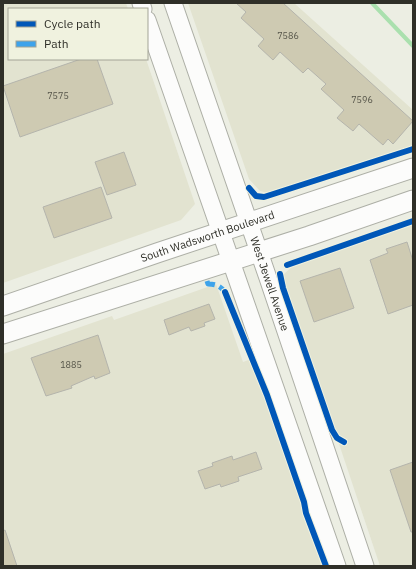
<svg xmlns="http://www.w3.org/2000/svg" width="416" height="569" viewBox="0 0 416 569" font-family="'IBM Plex Sans',sans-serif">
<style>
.built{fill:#e2e3d0}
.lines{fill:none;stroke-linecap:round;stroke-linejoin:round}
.stream{stroke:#aae0ae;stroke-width:4}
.building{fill:#cecab2;stroke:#b4b4ac}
.secondary-casing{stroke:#adafa6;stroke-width:19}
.primary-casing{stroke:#adafa6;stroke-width:21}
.secondary{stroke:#fcfcfb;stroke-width:17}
.primary{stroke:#fcfcfb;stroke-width:19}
.quiet{stroke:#3ea3eb;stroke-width:5;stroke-dasharray:10 5;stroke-linecap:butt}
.cycleway-casing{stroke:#f0f2df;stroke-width:8}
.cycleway{stroke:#0057b8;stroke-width:6}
.labels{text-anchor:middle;stroke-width:3.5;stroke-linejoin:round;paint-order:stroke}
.number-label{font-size:9px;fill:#57564a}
.street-label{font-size:11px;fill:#2f2f28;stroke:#f0f2df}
</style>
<rect width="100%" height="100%" fill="#eceee3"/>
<!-- built -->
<g class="built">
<polygon points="3,3 126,3 128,9 9,9 9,59 146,59 195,204 181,220 3,283"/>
<polygon points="188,3 294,3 413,110 413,146 345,167 267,193 260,191 249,179"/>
<polygon points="413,223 413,566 380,566 284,280 283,275 294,265"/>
<polygon points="216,284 243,362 251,359 325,566 3,566 3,354 112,316 114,320"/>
</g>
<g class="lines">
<!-- stream -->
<polyline class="stream" points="372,3 413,46"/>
</g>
<!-- building -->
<g class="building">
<polygon points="236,3 283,3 413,121 393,144 388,139 383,145 359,124 353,131 337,118 344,110 321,89 326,84 308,68 303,73 280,52 273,60 258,46 264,39 241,18 246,12"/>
<polygon points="81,59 97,59 113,104 20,137 3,86"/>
<polygon points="124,152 136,185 107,195 95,162"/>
<polygon points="101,187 112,218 54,238 43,207"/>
<polygon points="407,242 413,261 413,305 388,314 370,260 388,253 386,249"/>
<polygon points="340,268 354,308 314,322 300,281"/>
<polygon points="209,304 215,319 204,323 205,326 191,331 189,327 169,335 164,320"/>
<polygon points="98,335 110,373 95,379 94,376 71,386 72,388 46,396 31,358"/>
<polygon points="256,452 262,469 238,477 239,481 221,487 220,484 205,489 198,471 213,466 212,463 232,456 233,460"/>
<polygon points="413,462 413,532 411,532 390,470"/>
<polygon points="5,530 17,566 3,566 3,531"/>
</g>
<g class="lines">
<defs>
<g id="secondary">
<polyline points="141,3 143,9"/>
<path id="s1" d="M173,3L268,278L365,566"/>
<polyline points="147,20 337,566"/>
</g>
<g id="primary">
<path id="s2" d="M3,306L157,253L413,168"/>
<polyline points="3,334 309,236 413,200"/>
</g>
</defs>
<!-- secondary casing -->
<use href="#secondary" class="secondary-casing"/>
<!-- primary casing -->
<use href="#primary" class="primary-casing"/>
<!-- secondary -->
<use href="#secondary" class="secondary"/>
<!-- primary -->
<use href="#primary" class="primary"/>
<!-- quiet -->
<path class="quiet" d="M207,281L208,284C216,284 220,286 225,292L228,291"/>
<defs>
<g id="cycleway">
<polyline points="249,188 256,196 264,197 413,149"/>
<polyline points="287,265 413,221"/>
<polyline points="280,274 283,288 332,430 337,438 344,442"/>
<polyline points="225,292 267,395 304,502 306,513 326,566"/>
</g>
</defs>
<!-- cycleway casing -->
<use href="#cycleway" class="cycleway-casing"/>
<!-- cycleway -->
<use href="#cycleway" class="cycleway"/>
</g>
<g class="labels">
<!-- number labels -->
<g class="number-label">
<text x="288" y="39">7586</text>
<text x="58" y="99">7575</text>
<text x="362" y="103">7596</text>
<text x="71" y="368">1885</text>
</g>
<!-- street labels -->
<g class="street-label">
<text dy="4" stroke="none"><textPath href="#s2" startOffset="216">South Wadsworth Boulevard</textPath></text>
<text dy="4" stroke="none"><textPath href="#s1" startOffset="297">West Jewell Avenue</textPath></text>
</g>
</g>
<!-- border -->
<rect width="416" height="569" fill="none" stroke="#2f2f28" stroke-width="8"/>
<!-- legend -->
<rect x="8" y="8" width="140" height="52" fill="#f0f2df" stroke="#a3a496"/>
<rect x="16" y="21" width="20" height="6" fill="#0057b8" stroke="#a3a496"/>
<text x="44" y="28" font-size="12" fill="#2f2f28">Cycle path</text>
<rect x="16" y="41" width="20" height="6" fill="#3ea3eb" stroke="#a3a496"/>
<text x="44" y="48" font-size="12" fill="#2f2f28">Path</text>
</svg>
